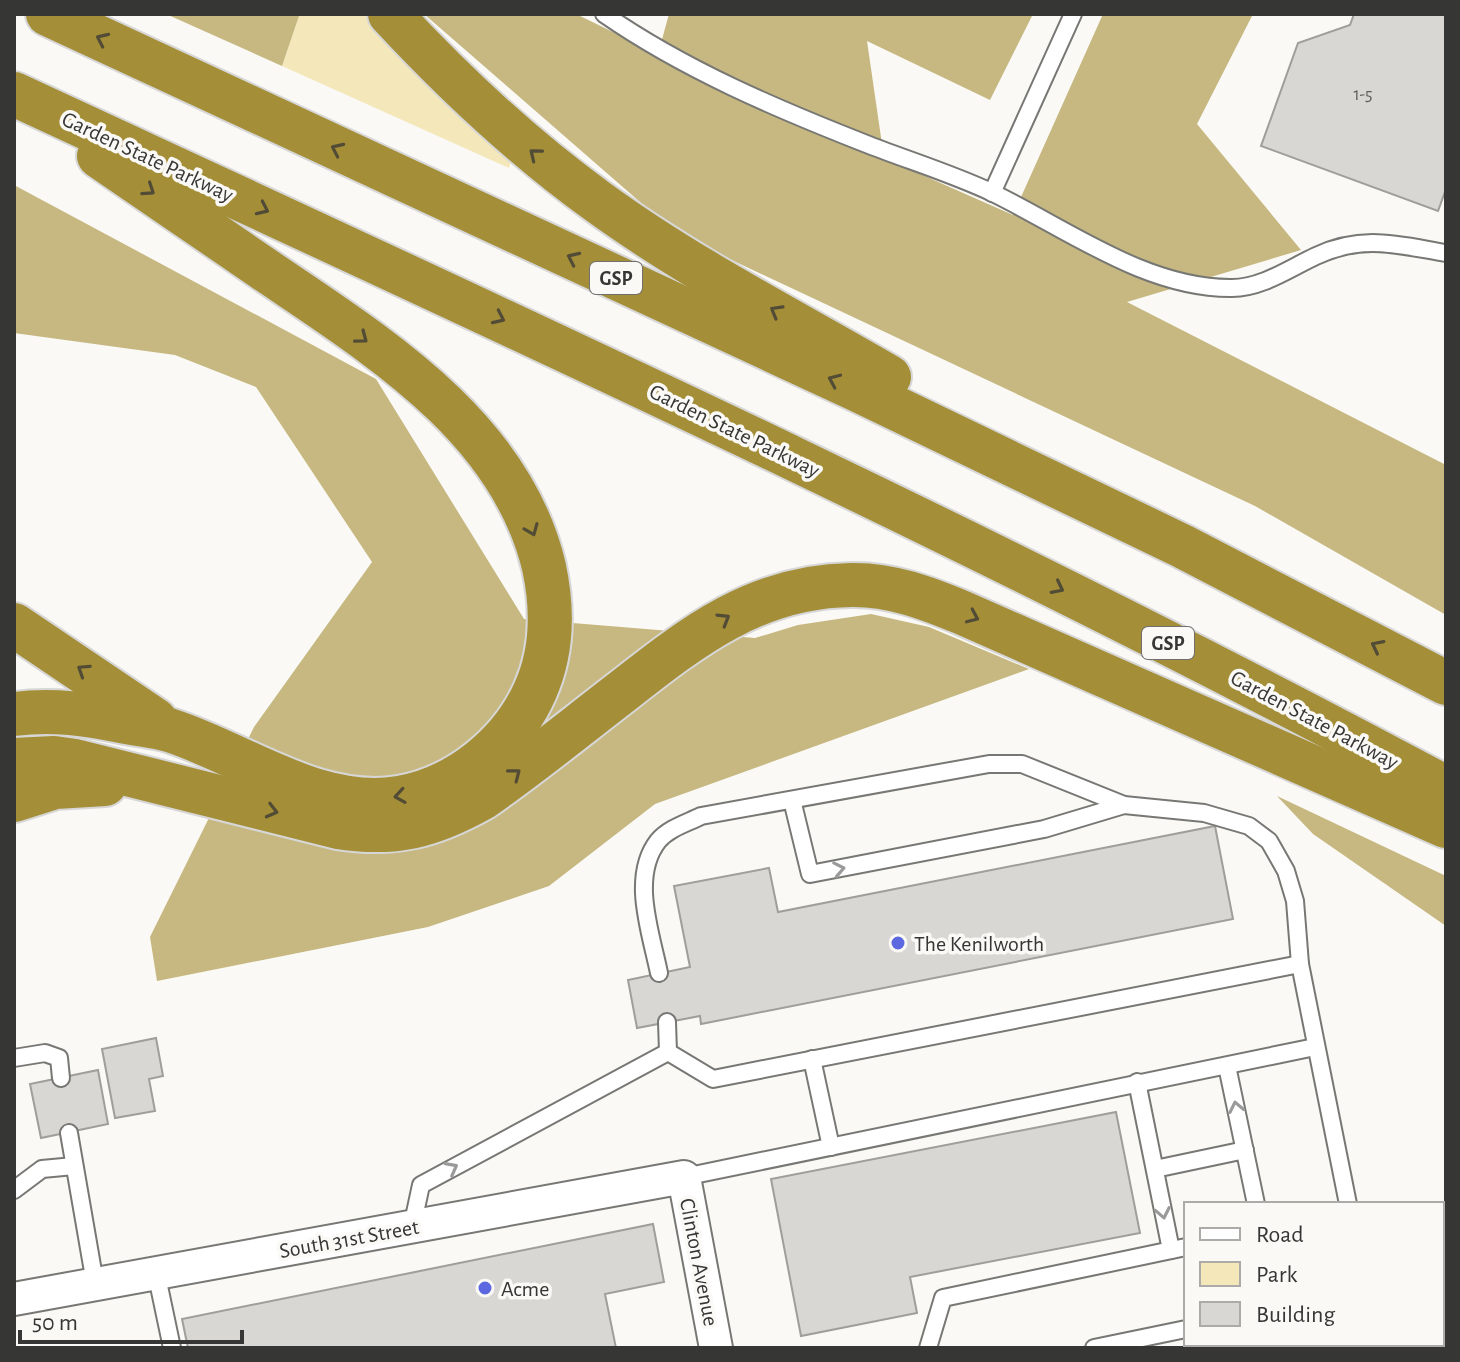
<svg xmlns="http://www.w3.org/2000/svg" width="1460" height="1362" viewBox="0 0 1460 1362" font-family="'Alegreya Sans',sans-serif">
<style>
.green{fill:#f4e7b9}
.forest{fill:#c7b881}
.building{fill:#d8d7d3;stroke:#9f9e9b;stroke-width:2}
.lines{fill:none;stroke-linecap:round;stroke-linejoin:round}
.lane-casing{stroke:#777774;stroke-width:20}
.street-casing{stroke:#777774;stroke-width:36}
.highway-casing{stroke:#d7d7d7;stroke-width:48}
.lane{stroke:#fff;stroke-width:16}
.street{stroke:#fff;stroke-width:32}
.highway{stroke:#a48e37;stroke-width:44}
.oneway{stroke:#524c36}
.oneway2{stroke:#9a9a9a}
.poi-dot{fill:#5b68df;stroke:#faf9f5;stroke-width:3}
.labels{text-anchor:middle;stroke-width:7;stroke-linejoin:round;paint-order:stroke}
.number-label{font-size:18px;fill:#5e5e5c}
.shield{fill:#faf9f5;stroke:#71706f;stroke-width:2}
.shield-label{font-size:20px;font-weight:bold;fill:#363635}
.street-label{font-size:22px;fill:#363635;stroke:#faf9f5}
.poi-label{font-size:22px;fill:#363635;stroke:#faf9f5;text-anchor:start}
</style>
<rect width="100%" height="100%" fill="#faf9f5"/>
<!-- green -->
<polygon class="green" points="296,14 365,14 415,70 512,156 509,168 282,66 299,16"/>
<!-- forest -->
<g class="forest">
<polygon points="166,14 296,14 299,16 282,66"/>
<polygon points="424,14 576,14 658,54 669,14 1033,14 990,100 867,41 884,158 1013,215 1103,14 1253,14 1197,124 1301,250 1127,302 1446,465 1446,615 1255,506 721,255 671,229"/>
<polygon points="14,185 376,379 524,619 755,638 798,625 871,614 929,627 1029,669 655,804 549,886 428,927 157,981 150,937 254,727 372,562 256,387 175,355 14,333"/>
<polygon points="1277,796 1446,876 1446,926 1313,834"/>
</g>
<!-- building -->
<g class="building">
<polygon points="1354,14 1446,14 1446,189 1438,211 1261,146 1298,43 1350,25"/>
<polygon points="1215,826 1233,919 701,1024 700,1016 637,1028 628,980 690,967 674,886 769,868 778,912"/>
<polygon points="156,1038 163,1076 149,1079 155,1111 115,1118 102,1049"/>
<polygon points="98,1070 108,1124 41,1138 30,1084"/>
<polygon points="1116,1112 1140,1233 910,1277 917,1313 801,1336 771,1179"/>
<polygon points="653,1224 664,1282 605,1294 616,1348 188,1348 182,1319"/>
<polygon points="1446,1253 1446,1348 1395,1348 1394,1344 1442,1344 1442,1254"/>
</g>
<g class="lines">
<defs>
<g id="lane">
<path d="M604,14C685,70 777,109 869,145C910,161 953,174 993,193C1067,229 1147,289 1232,288C1262,288 1290,268 1316,256C1363,234 1398,245 1446,253"/>
<polyline points="992,193 1073,14"/>
<polyline points="792,800 810,874 1044,829 1124,805"/>
<path d="M659,973C651,933 630,877 658,841C669,828 687,823 701,816L989,764H1022L1124,805L1204,813L1249,826L1269,841L1286,871L1295,901L1300,964L1348,1204"/>
<polyline points="667,1022 668,1052"/>
<polyline points="668,1052 713,1079 1300,964"/>
<polyline points="14,1058 45,1053 59,1058 61,1078"/>
<polyline points="812,1059 831,1147"/>
<polyline points="1227,1066 1256,1204"/>
<polyline points="1137,1082 1171,1250"/>
<polyline points="69,1133 95,1283"/>
<polyline points="1155,1169 1245,1150"/>
<polyline points="684,1177 1315,1047"/>
<polyline points="14,1190 42,1169 74,1166"/>
<polyline points="412,1227 421,1185 668,1052"/>
<polyline points="156,1272 172,1348"/>
<polyline points="928,1348 943,1298 1186,1247"/>
<polyline points="1094,1348 1186,1329"/>
</g>
<polyline id="street" points="14,1299 684,1177 716,1348"/>
<g id="highway">
<polyline points="48,14 856,389 1182,546 1446,683"/>
<path d="M390,14C454,83 521,146 597,201C689,268 791,320 889,377"/>
<path d="M14,94C495,317 978,537 1446,788"/>
<polyline points="14,625 155,720"/>
<path d="M14,714C54,709 87,714 126,722C141,725 157,726 172,731C245,755 317,811 399,798C458,788 511,745 535,691C553,651 553,609 544,567C511,427 376,345 264,269C209,231 154,194 99,156"/>
<path d="M14,760L54,758L75,761L338,827C395,836 432,826 482,798C530,765 576,727 623,691C693,636 757,586 851,585C890,584 927,598 963,613L1446,826"/>
<polyline points="14,800 55,787 105,784"/>
</g>
</defs>
<!-- lane casing -->
<use href="#lane" class="lane-casing"/>
<!-- street casing -->
<use href="#street" class="street-casing"/>
<!-- highway casing -->
<use href="#highway" class="highway-casing"/>
<!-- lane -->
<use href="#lane" class="lane"/>
<!-- street -->
<use href="#street" class="street"/>
<!-- highway -->
<use href="#highway" class="highway"/>
</g>
<!-- one-way arrows -->
<defs><path id="oneway-chevron" d="M-2-3.5L2.5 0L-2 3.5" fill="none" stroke-width="1.6" stroke-linecap="round" stroke-linejoin="round" transform="scale(2)"/></defs>
<g class="oneway">
<use href="#oneway-chevron" transform="translate(102 39) rotate(-155)"/>
<use href="#oneway-chevron" transform="translate(337 149) rotate(-155)"/>
<use href="#oneway-chevron" transform="translate(535 154) rotate(-141)"/>
<use href="#oneway-chevron" transform="translate(149 190) rotate(34)"/>
<use href="#oneway-chevron" transform="translate(263 209) rotate(25)"/>
<use href="#oneway-chevron" transform="translate(573 258) rotate(-155)"/>
<use href="#oneway-chevron" transform="translate(776 311) rotate(-150)"/>
<use href="#oneway-chevron" transform="translate(499 318) rotate(25)"/>
<use href="#oneway-chevron" transform="translate(362 338) rotate(37)"/>
<use href="#oneway-chevron" transform="translate(834 380) rotate(-156)"/>
<use href="#oneway-chevron" transform="translate(532 530) rotate(68)"/>
<use href="#oneway-chevron" transform="translate(1058 588) rotate(27)"/>
<use href="#oneway-chevron" transform="translate(973 617) rotate(24)"/>
<use href="#oneway-chevron" transform="translate(724 619) rotate(-31)"/>
<use href="#oneway-chevron" transform="translate(1377 646) rotate(-153)"/>
<use href="#oneway-chevron" transform="translate(83 670) rotate(-147)"/>
<use href="#oneway-chevron" transform="translate(515 774) rotate(-38)"/>
<use href="#oneway-chevron" transform="translate(400 796) rotate(171)"/>
<use href="#oneway-chevron" transform="translate(272 811) rotate(14)"/>
</g>
<g class="oneway2">
<use href="#oneway-chevron" transform="translate(839 869) rotate(-11)"/>
<use href="#oneway-chevron" transform="translate(1236 1107) rotate(-102)"/>
<use href="#oneway-chevron" transform="translate(452 1168) rotate(-28)"/>
<use href="#oneway-chevron" transform="translate(1163 1213) rotate(79)"/>
</g>
<!-- markers -->
<g class="poi-dot">
<circle cx="898" cy="943" r="8"/>
<circle cx="485" cy="1288" r="8"/>
</g>
<g class="labels">
<!-- number labels -->
<g class="number-label">
<text x="1363" y="100">1-5</text>
</g>
<!-- shield labels -->
<g class="shield">
<rect x="590" y="262" width="52" height="32" rx="6"/>
<rect x="1142" y="627" width="52" height="32" rx="6"/>
</g>
<g class="shield-label">
<text x="616" y="285">GSP</text>
<text x="1168" y="650">GSP</text>
</g>
<!-- street labels -->
<g class="street-label">
<text transform="translate(148 156) rotate(25)" y="8">Garden State Parkway</text>
<text transform="translate(735 430) rotate(26)" y="8">Garden State Parkway</text>
<text transform="translate(1315 719) rotate(28)" y="8">Garden State Parkway</text>
<text transform="translate(349 1238) rotate(-10)" y="8">South 31st Street</text>
<text transform="translate(700 1262) rotate(79)" y="8">Clinton Avenue</text>
</g>
<!-- poi labels -->
<g class="poi-label">
<text x="914" y="951">The Kenilworth</text>
<text x="501" y="1296">Acme</text>
</g>
</g>
<!-- border -->
<rect width="1460" height="1362" fill="none" stroke="#363635" stroke-width="32"/>
<!-- legend -->
<rect x="1184" y="1202" width="260" height="144" fill="#faf9f5" stroke="#acaba8" stroke-width="2"/>
<rect x="1200" y="1228" width="40" height="12" fill="#ffffff" stroke="#acaba8" stroke-width="2"/>
<text x="1256" y="1242" font-size="24" fill="#363635">Road</text>
<rect x="1200" y="1262" width="40" height="24" fill="#f4e7b9" stroke="#acaba8" stroke-width="2"/>
<text x="1256" y="1282" font-size="24" fill="#363635">Park</text>
<rect x="1200" y="1302" width="40" height="24" fill="#d8d7d3" stroke="#acaba8" stroke-width="2"/>
<text x="1256" y="1322" font-size="24" fill="#363635">Building</text>
<!-- scale -->
<path d="M20 1330v12h222v-12" fill="none" stroke="#363635" stroke-width="4"/>
<text x="32" y="1330" font-size="24" fill="#363635" stroke="#faf9f5" stroke-width="6" paint-order="stroke">50 m</text>
</svg>
